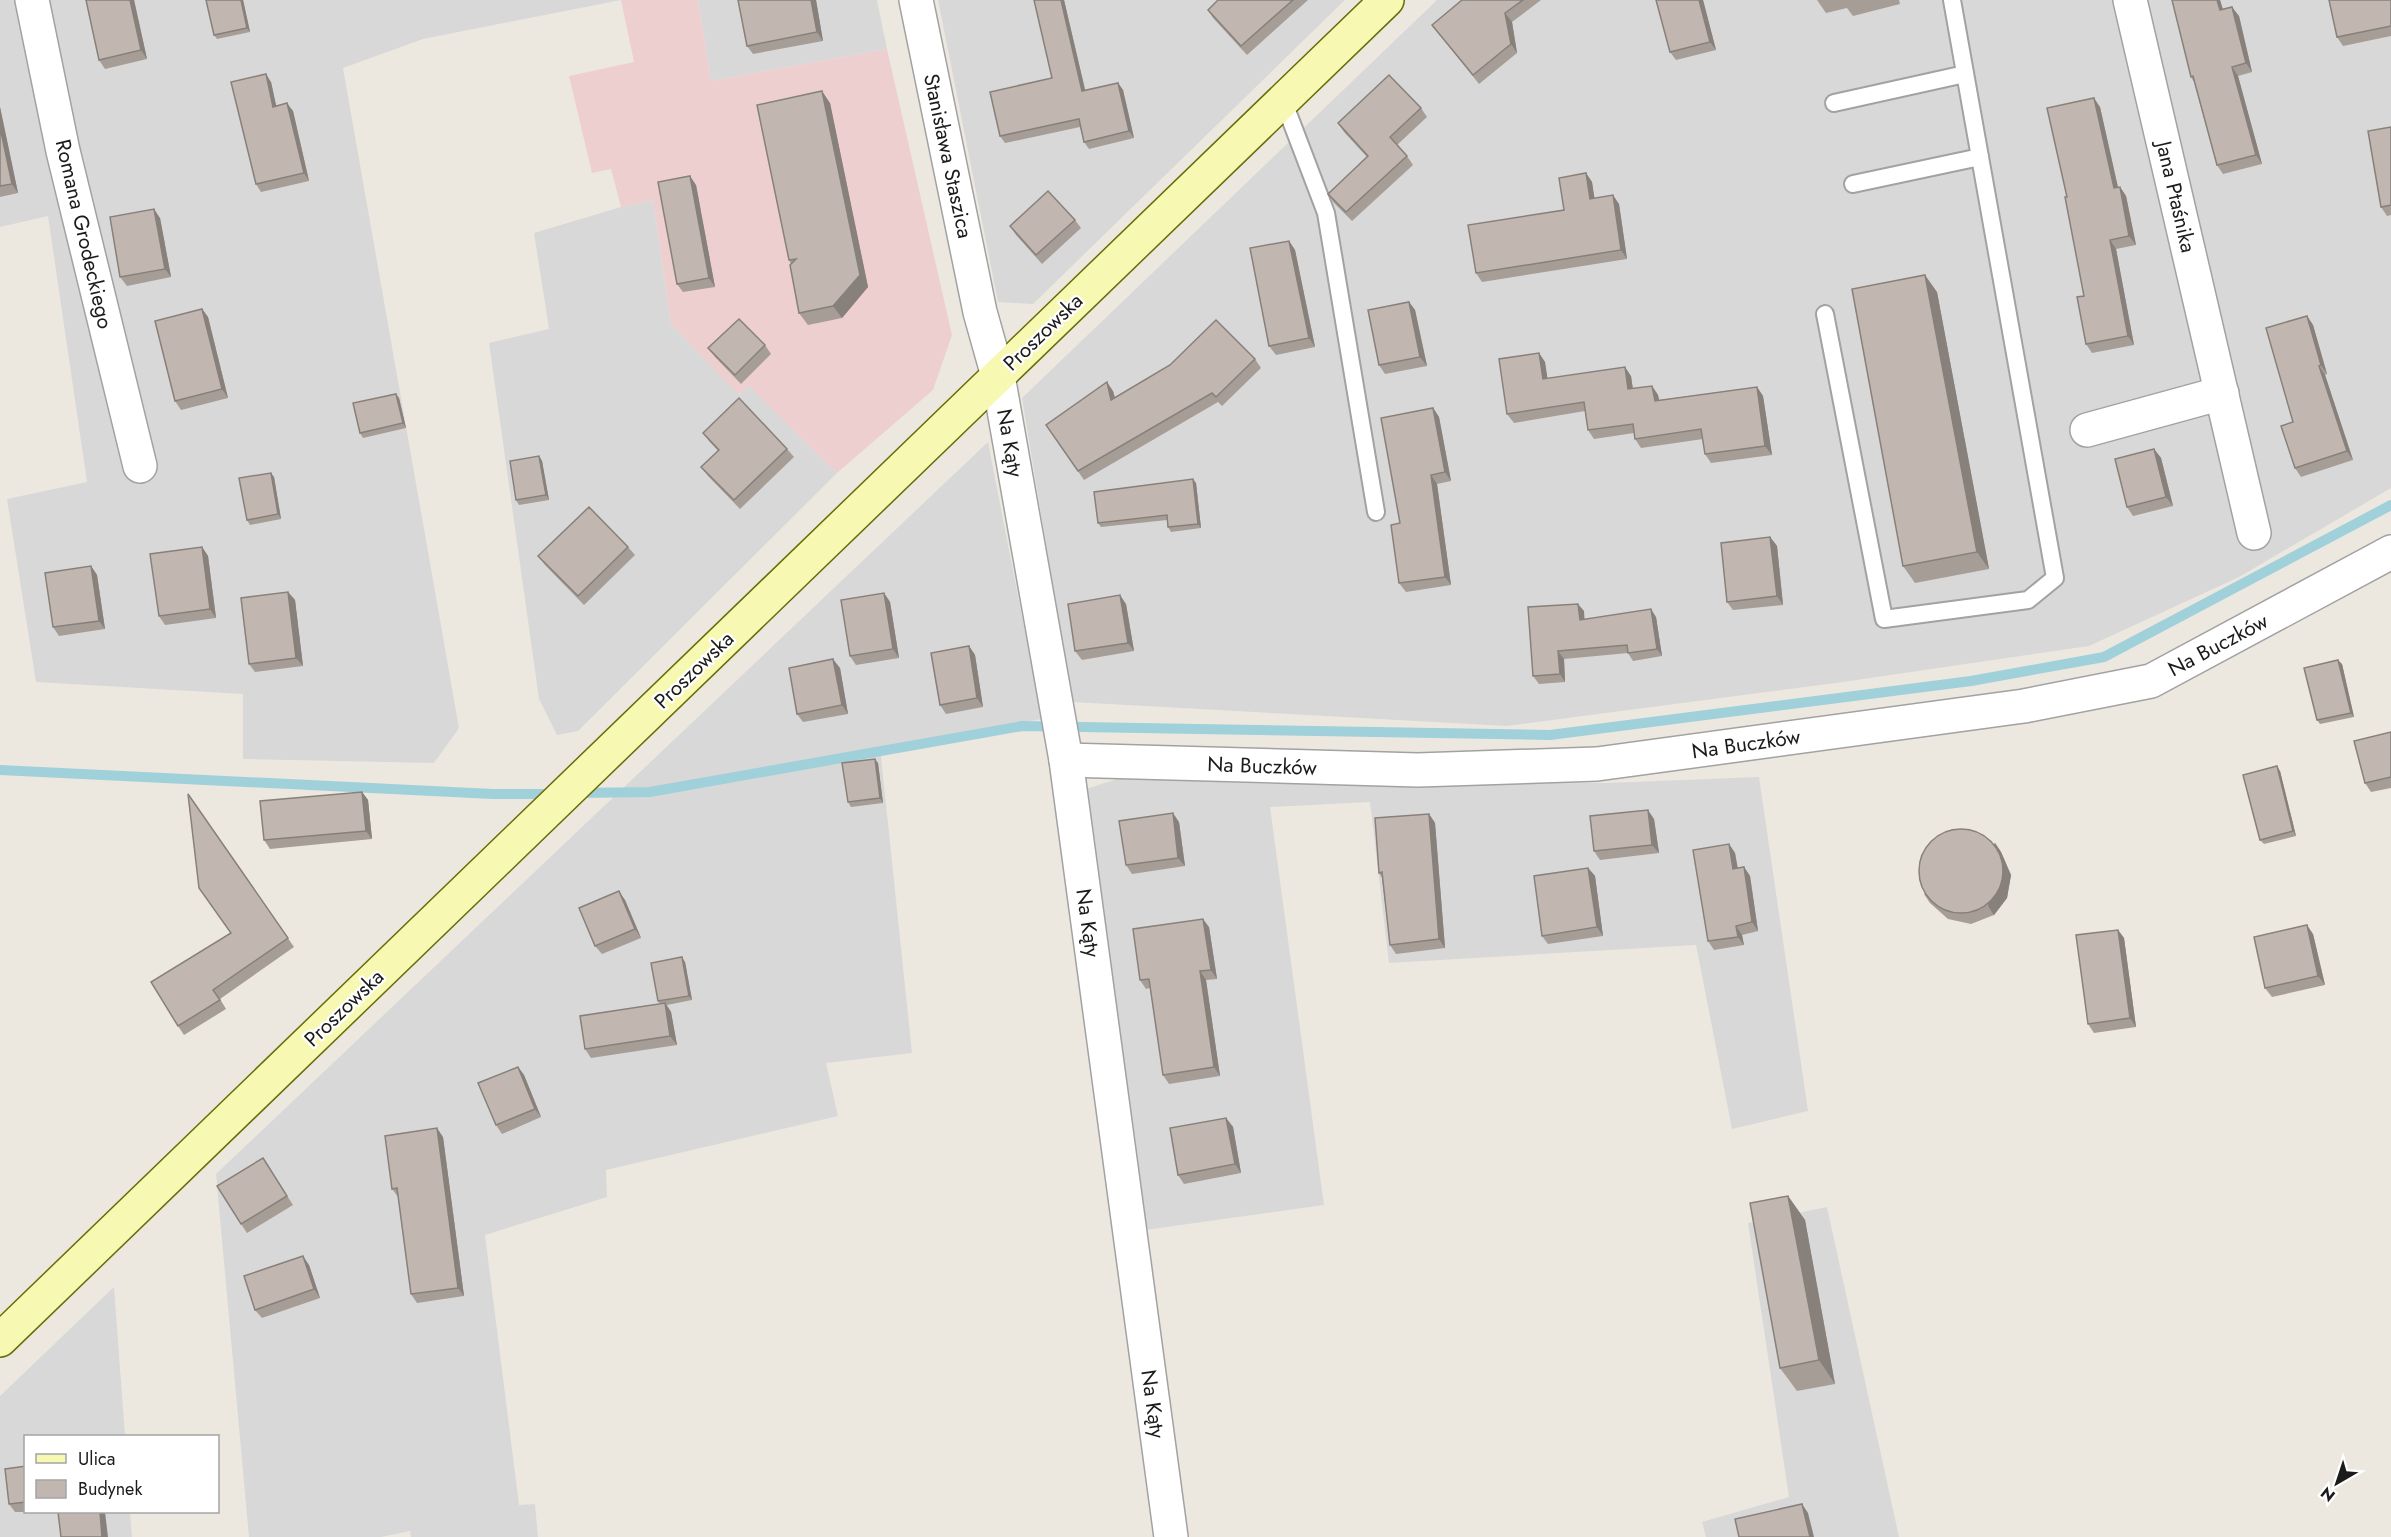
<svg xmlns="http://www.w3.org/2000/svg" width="2391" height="1537" viewBox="0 0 2391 1537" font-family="Jost,sans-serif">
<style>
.residential{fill:#d9d8d8}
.commercial{fill:#eecfcf}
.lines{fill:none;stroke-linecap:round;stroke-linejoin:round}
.stream{stroke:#a0d0da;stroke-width:10}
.lane-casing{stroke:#a2a2a2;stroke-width:20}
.street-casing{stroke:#a2a2a2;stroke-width:36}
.secondary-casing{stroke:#676d06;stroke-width:36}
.lane{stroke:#fff;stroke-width:16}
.street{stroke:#fff;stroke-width:33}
.secondary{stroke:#f7f8b2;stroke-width:33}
.wall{fill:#a69d97}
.shaded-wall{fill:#87807b}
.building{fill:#c1b7b0;stroke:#87807b;stroke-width:1.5}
.labels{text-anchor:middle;stroke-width:4.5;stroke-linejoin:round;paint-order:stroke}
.street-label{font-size:21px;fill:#1b1b1b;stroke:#fff}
</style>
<rect width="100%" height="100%" fill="#ece8e0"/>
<!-- residential -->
<g class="residential">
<polygon points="0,0 621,0 423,39 343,68 459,728 434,763 243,759 243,694 36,682 7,499 87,482 48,216 0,227"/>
<polygon points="698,0 877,0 887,49 711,81"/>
<polygon points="938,0 1345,0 1033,304 998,302"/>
<polygon points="1437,0 2391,0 2391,488 2239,577 2089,646 1836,683 1507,726 1072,702 1022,398"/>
<polygon points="653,200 671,324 739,394 749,385 837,473 578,731 557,735 539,699 489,343 549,329 534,233 621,207"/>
<polygon points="988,442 1042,719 880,747 912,1053 826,1063 838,1116 606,1170 607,1197 485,1235 519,1505 535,1504 538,1537 411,1537 410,1531 381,1537 249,1537 216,1174"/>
<polygon points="1759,777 1808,1111 1732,1129 1696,945 1389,963 1370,802 1270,807 1324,1205 1145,1230 1086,789 1120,778 1273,784 1607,783"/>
<polygon points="1827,1207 1899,1537 1706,1537 1702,1522 1789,1497 1748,1223"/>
<polygon points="114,1287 125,1436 26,1436 26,1512 130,1512 132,1537 0,1537 0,1396"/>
</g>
<!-- commercial -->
<polygon class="commercial" points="621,0 698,0 711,81 887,49 952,335 933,390 837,473 749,386 738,394 671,324 653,200 621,207 611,169 592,173 569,76 634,62"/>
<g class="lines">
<!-- stream -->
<g class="stream">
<polyline points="0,770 493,794 556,794"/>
<polyline points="578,793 650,792 1022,726 1550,735 1971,681 2104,657 2391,505"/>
</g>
<defs>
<g id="lane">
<polyline points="1283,100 1326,213 1376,512"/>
<polyline points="1834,103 1965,74"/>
<polyline points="1853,184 1980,157"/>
<polyline points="1825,314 1884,619 2028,600 2055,578 1952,0"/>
</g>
<g id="street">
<polyline points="32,0 63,151 140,466"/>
<polyline points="916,0 980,312 998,376 1066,760 1171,1537"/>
<polyline points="2130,0 2254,533"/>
<polyline points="2087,430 2222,393"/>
<polyline points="1066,760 1418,770 1597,764 2024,706 2151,681 2391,552"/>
</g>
<polyline id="secondary" points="0,1340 1387,0"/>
</defs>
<!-- lane casing -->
<use href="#lane" class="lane-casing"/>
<!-- street casing -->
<use href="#street" class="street-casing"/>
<!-- secondary casing -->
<use href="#secondary" class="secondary-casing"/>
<!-- lane -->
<use href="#lane" class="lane"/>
<!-- street -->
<use href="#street" class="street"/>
<!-- secondary -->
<use href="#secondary" class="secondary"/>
</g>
<!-- wall -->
<g class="wall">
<polygon points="134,0 147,59 105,69 99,60"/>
<polygon points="243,0 250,32 217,39 214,35"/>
<polygon points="816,0 823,41 753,54 747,46"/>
<polygon points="1064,0 1085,90 1118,83 1123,90 1134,138 1089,149 1084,142 1080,127 1005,143 1000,136 1052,78"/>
<polygon points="1218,0 1308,0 1247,55 1213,18 1208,10"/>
<polygon points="1462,0 1541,0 1512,22 1517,53 1479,84 1432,25"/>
<polygon points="1703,0 1716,50 1676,60 1670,52"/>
<polygon points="1817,0 1899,0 1900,4 1853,16 1847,8 1826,13"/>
<polygon points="2172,0 2220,0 2223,10 2239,16 2252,72 2238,76 2262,164 2223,174 2217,165 2194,82 2191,77"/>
<polygon points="2391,0 2391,36 2343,46 2337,37"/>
<polygon points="271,82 276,106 293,111 309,181 261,192 256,184"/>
<polygon points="830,103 868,287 842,318 808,325 799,313 791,264 789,260"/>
<polygon points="0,107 18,193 0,197"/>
<polygon points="2100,107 2118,187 2120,187 2126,196 2136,245 2116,249 2134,345 2092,353 2086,344 2084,296 2067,197"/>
<polygon points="1421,108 1427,117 1397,145 1407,156 1413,165 1352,221 1334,203 1328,194 1367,157 1344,132 1338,123"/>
<polygon points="2391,127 2391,215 2387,216 2381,207"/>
<polygon points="1586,173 1592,182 1594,198 1619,204 1627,259 1482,282 1476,273 1564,210"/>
<polygon points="696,185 715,287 683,292 677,284"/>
<polygon points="160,218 171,277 127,286 120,277"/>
<polygon points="1075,220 1081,228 1042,264 1016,235 1010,226"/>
<polygon points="1289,241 1295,250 1315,347 1276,355 1269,346"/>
<polygon points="1937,292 1989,569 1915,583 1903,566"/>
<polygon points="1409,302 1415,310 1427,366 1385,374 1379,365"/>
<polygon points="202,309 208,317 228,398 181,410 175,401"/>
<polygon points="2307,316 2313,325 2327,374 2325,375 2353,460 2301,477 2295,468"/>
<polygon points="765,345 771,354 741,384 715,357 708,348"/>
<polygon points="1539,353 1545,362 1547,379 1631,376 1633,389 1652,386 1658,395 1659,400 1757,387 1763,396 1772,455 1711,463 1705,454 1703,439 1641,448 1635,439 1634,433 1594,439 1588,430 1585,411 1514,423 1507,414"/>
<polygon points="1255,359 1261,368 1222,406 1218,402 1084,480 1046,425 1113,391 1115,398"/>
<polygon points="399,398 406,428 363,438 360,433"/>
<polygon points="1433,408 1439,417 1451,481 1437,484 1451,585 1406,592 1399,583 1400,523"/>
<polygon points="703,433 787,449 794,457 740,509 708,476 701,467 718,451 709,441"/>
<polygon points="2154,449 2161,458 2173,506 2133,516 2127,507"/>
<polygon points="539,456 542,461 549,500 519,505 516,500"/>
<polygon points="274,477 281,519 250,525 247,520"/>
<polygon points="1196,483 1201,528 1171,532 1168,527 1167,520 1101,527 1098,523"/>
<polygon points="1770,537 1777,546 1783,605 1733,610 1727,602"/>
<polygon points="202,547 208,556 216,618 165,625 159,616"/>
<polygon points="628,547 635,555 584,605 545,565 538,556"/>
<polygon points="91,566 97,575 105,629 59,636 53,627"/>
<polygon points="288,592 295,600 303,666 255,672 249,664"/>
<polygon points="884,593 890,602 899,658 856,665 850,656"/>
<polygon points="1126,604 1134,651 1082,660 1075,651"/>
<polygon points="1584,611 1584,619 1656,617 1662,656 1633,661 1628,653 1564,659 1565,682 1539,684 1533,676"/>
<polygon points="969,646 975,655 983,707 946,714 940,705"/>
<polygon points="2342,664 2354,717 2320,724 2317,720"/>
<polygon points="840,668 848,714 803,722 797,714"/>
<polygon points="2391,732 2391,788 2371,792 2365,783"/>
<polygon points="878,763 883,803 851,807 848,802"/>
<polygon points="2280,771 2296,836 2264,844 2260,840"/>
<polygon points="362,792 368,800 372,839 270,849 264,840"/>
<polygon points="188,794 294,947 220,999 226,1009 184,1035 178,1026 231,933"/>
<polygon points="1429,814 1435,823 1445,948 1396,954 1390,945 1382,878 1379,873"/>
<polygon points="1654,819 1659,853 1600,860 1594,851"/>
<polygon points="1179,822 1185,866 1132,874 1126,865"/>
<polygon points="1995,843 2001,852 2011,875 2007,898 1994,915 1971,924 1948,919 1930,903 1924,894"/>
<polygon points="1729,844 1735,853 1738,868 1744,867 1750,876 1758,931 1742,935 1744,945 1714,950 1708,941"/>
<polygon points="1588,868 1595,876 1603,936 1548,944 1542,936"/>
<polygon points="625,900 641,938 602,954 595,946"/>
<polygon points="1209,927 1217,979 1206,980 1220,1076 1169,1084 1163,1075 1150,988 1146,989 1140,980"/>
<polygon points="2118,930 2124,938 2136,1027 2094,1033 2088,1024"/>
<polygon points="2313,934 2325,985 2272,997 2265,988"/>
<polygon points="685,962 692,1000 667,1005 671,1012 677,1045 591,1058 585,1049 660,1004 658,1001"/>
<polygon points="518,1067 524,1075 541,1117 502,1134 496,1125"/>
<polygon points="1226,1118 1233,1127 1241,1173 1184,1184 1178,1175"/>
<polygon points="443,1137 464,1296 417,1303 411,1294 399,1198 392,1189"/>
<polygon points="263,1158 293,1205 247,1233 241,1224"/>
<polygon points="1788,1196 1805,1220 1835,1384 1797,1391 1780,1368"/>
<polygon points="309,1265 320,1298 262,1318 255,1310"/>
<polygon points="26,1466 26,1512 15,1512 9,1504"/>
</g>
<!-- shaded-wall -->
<g class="shaded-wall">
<polygon points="130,0 134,0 147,59 141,50"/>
<polygon points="241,0 243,0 250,32 247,28"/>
<polygon points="811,0 816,0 823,41 817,32"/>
<polygon points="1061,0 1064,0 1087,98 1082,91"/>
<polygon points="1699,0 1703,0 1716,50 1710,42"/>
<polygon points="2217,0 2220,0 2226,19 2220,10"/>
<polygon points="2232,7 2239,16 2252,72 2246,63"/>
<polygon points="1505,13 1512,22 1517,53 1511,44"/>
<polygon points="2232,67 2238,76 2262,164 2256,155"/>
<polygon points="266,74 271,82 278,114 273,107"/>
<polygon points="1118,83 1123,90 1134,138 1129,131"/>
<polygon points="822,91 830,103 868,287 842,318 833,306"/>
<polygon points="2094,98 2100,107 2120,197 2114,188"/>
<polygon points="287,103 293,111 309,181 304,173"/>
<polygon points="0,107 18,193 12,184 0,127"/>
<polygon points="1586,173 1592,182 1596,208 1590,199"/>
<polygon points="690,176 696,185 715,287 709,278"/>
<polygon points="2120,187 2126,196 2136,245 2129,236"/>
<polygon points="1613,195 1619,204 1627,259 1621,250"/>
<polygon points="154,209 160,218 171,277 165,269"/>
<polygon points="2110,240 2116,249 2134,345 2128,336"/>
<polygon points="1289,241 1295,250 1315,347 1309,338"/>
<polygon points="1925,275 1937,292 1989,569 1977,552"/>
<polygon points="1409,302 1415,310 1427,366 1420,357"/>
<polygon points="202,309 208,317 228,398 222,389"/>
<polygon points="2307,316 2313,325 2327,374 2321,365"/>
<polygon points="1539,353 1545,362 1549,388 1543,379"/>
<polygon points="2319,366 2325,375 2353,460 2347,451"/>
<polygon points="1625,367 1631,376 1634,398 1628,389"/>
<polygon points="1107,382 1113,391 1118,409 1111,400"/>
<polygon points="1652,386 1658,395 1661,410 1655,401"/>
<polygon points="1757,387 1763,396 1772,455 1765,446"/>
<polygon points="396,394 399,398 406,428 403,423"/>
<polygon points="1433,408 1439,417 1451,481 1445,472"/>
<polygon points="2154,449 2161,458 2173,506 2166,497"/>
<polygon points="539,456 542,461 549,500 546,495"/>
<polygon points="271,473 274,477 281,519 278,514"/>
<polygon points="1431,475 1437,484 1451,585 1445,577"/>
<polygon points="1193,479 1196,483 1201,528 1198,524"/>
<polygon points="1770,537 1777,546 1783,605 1777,596"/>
<polygon points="202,547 208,556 216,618 210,609"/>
<polygon points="91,566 97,575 105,629 99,621"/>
<polygon points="288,592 295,600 303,666 296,658"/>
<polygon points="884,593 890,602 899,658 893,649"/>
<polygon points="1120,595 1126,604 1134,651 1128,643"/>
<polygon points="1578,604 1584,611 1585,627 1580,620"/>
<polygon points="1651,609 1656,617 1662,656 1657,649"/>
<polygon points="969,646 975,655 983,707 977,698"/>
<polygon points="1558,651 1564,659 1565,682 1560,674"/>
<polygon points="833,659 840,668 848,714 842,705"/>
<polygon points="2338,660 2342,664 2354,717 2351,713"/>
<polygon points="875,759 878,763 883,803 880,798"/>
<polygon points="2277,766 2280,771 2296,836 2293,831"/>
<polygon points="362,792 368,800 372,839 366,831"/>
<polygon points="1648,810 1654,819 1659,853 1652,845"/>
<polygon points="1173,813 1179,822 1185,866 1178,858"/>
<polygon points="1429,814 1435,823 1445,948 1439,939"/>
<polygon points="1995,843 2001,852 2011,875 2007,898 1994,915 1988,906"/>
<polygon points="1729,844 1735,853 1739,878 1733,869"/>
<polygon points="1744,867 1750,876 1758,931 1752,922"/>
<polygon points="1588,868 1595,876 1603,936 1597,927"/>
<polygon points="619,891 625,900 641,938 635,929"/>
<polygon points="1203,919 1209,927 1217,979 1211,970"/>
<polygon points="2307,925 2313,934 2325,985 2318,976"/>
<polygon points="1736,926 1742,935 1744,945 1738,937"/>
<polygon points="2118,930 2124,938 2136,1027 2130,1018"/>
<polygon points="682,957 685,962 692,1000 689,996"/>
<polygon points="1200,971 1206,980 1220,1076 1214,1067"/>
<polygon points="665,1003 671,1012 677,1045 670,1036"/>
<polygon points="518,1067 524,1075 541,1117 535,1109"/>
<polygon points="1226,1118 1233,1127 1241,1173 1235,1164"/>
<polygon points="437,1128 443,1137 464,1296 458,1288"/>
<polygon points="1788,1196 1805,1220 1835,1384 1819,1360"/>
<polygon points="303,1256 309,1265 320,1298 314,1289"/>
<polygon points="1802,1504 1808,1513 1814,1537 1810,1537"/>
<polygon points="100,1512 105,1512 108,1537 102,1537"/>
</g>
<!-- building -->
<g class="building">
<polygon points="86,0 130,0 141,50 99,60"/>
<polygon points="206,0 241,0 247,28 214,35"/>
<polygon points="738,0 811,0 817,32 747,46"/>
<polygon points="1034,0 1061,0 1082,91 1118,83 1129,131 1084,142 1079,119 1000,136 990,92 1052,78"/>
<polygon points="1218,0 1293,0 1241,46 1208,10"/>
<polygon points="1462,0 1523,0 1505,13 1511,44 1473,75 1432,25"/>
<polygon points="1656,0 1699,0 1710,42 1670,52"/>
<polygon points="2172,0 2217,0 2220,10 2232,7 2246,63 2232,67 2256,155 2217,165 2193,76 2191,77"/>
<polygon points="2329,0 2391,0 2391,26 2337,37"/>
<polygon points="266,74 273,107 287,103 304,173 256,184 231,82"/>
<polygon points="1389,75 1421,108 1390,137 1407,156 1346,212 1328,194 1368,156 1338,123"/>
<polygon points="822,91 860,275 833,306 799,313 790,265 796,259 789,260 757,105"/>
<polygon points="2094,98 2114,188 2120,187 2129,236 2110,240 2128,336 2086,344 2077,297 2084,296 2065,197 2067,197 2047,108"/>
<polygon points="0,127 12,184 0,186"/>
<polygon points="2391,127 2391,205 2381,207 2368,131"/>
<polygon points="1586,173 1590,199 1613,195 1621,250 1476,273 1468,225 1564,210 1559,178"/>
<polygon points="690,176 709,278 677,284 658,182"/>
<polygon points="1048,191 1075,220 1036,255 1010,226"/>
<polygon points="154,209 165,269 120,277 110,217"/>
<polygon points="1289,241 1309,338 1269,346 1250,248"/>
<polygon points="1925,275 1977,552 1903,566 1852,289"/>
<polygon points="1409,302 1420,357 1379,365 1368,310"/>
<polygon points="202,309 222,389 175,401 155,321"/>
<polygon points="2307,316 2321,365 2319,366 2347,451 2295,468 2281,426 2293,422 2266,328"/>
<polygon points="739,319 765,345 735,375 708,348"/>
<polygon points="1216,320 1255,359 1216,397 1212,393 1078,471 1046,425 1107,382 1111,400 1170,365"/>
<polygon points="1539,353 1543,379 1625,367 1628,389 1652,386 1655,401 1757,387 1765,446 1705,454 1701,429 1635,439 1633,424 1588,430 1584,402 1507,414 1499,359"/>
<polygon points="396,394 403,423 360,433 353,403"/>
<polygon points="739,398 787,449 734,500 701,467 719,450 703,433"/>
<polygon points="1433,408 1445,472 1431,475 1445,577 1399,583 1391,525 1400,523 1381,418"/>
<polygon points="2154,449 2166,497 2127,507 2115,459"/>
<polygon points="539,456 546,495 516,500 510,461"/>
<polygon points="271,473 278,514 247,520 239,478"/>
<polygon points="1193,479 1198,524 1168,527 1167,515 1098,523 1094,492"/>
<polygon points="589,507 628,547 578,596 538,556"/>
<polygon points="1770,537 1777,596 1727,602 1721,543"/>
<polygon points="202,547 210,609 159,616 150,554"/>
<polygon points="91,566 99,621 53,627 45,573"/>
<polygon points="288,592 296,658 249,664 241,598"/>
<polygon points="884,593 893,649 850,656 841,600"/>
<polygon points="1120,595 1128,643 1075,651 1068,604"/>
<polygon points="1578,604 1580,620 1651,609 1657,649 1628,653 1627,645 1558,651 1560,674 1533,676 1528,607"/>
<polygon points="969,646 977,698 940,705 931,653"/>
<polygon points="833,659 842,705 797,714 789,668"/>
<polygon points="2338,660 2351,713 2317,720 2304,668"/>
<polygon points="2391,732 2391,777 2365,783 2354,741"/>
<polygon points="875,759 880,798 848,802 842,763"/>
<polygon points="2277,766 2293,831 2260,840 2243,775"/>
<polygon points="362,792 366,831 264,840 260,801"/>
<polygon points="188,794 288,938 213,990 220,1000 178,1026 151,982 231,933 199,888"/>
<polygon points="1648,810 1652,845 1594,851 1590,816"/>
<polygon points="1173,813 1178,858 1126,865 1119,821"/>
<polygon points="1429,814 1439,939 1390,945 1382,872 1379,873 1375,818"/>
<circle cx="1961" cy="871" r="42"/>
<polygon points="1729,844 1733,869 1744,867 1752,922 1736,926 1738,937 1708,941 1693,850"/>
<polygon points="1588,868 1597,927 1542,936 1534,876"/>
<polygon points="619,891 635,929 595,946 579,908"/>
<polygon points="1203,919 1211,970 1200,971 1214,1067 1163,1075 1149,979 1140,980 1133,929"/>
<polygon points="2307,925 2318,976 2265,988 2254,937"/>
<polygon points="2118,930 2130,1018 2088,1024 2076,935"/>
<polygon points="682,957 689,996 658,1001 651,963"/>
<polygon points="665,1003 670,1036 585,1049 580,1016"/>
<polygon points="518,1067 535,1109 496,1125 478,1083"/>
<polygon points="1226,1118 1235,1164 1178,1175 1170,1128"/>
<polygon points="437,1128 458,1288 411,1294 397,1188 392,1189 385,1136"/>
<polygon points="263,1158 287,1196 241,1224 217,1186"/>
<polygon points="1788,1196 1819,1360 1780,1368 1750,1203"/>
<polygon points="303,1256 314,1289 255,1310 244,1276"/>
<polygon points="26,1466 26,1502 9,1504 5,1469"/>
<polygon points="1802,1504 1810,1537 1739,1537 1735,1519"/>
<polygon points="58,1512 100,1512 102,1537 61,1537"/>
</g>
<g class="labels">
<!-- street labels -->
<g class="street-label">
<text transform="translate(948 156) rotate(78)" y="7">Stanisława Staszica</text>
<text transform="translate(2176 197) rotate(77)" y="7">Jana Ptaśnika</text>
<text transform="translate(84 234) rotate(77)" y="7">Romana Grodeckiego</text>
<text transform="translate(1043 332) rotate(-44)" y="7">Proszowska</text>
<text transform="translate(1010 443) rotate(80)" y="7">Na Kąty</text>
<text transform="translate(2218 645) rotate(-28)" y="7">Na Buczków</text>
<text transform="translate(694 670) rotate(-44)" y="7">Proszowska</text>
<text transform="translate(1746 744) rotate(-8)" y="7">Na Buczków</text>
<text transform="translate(1262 766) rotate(2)" y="7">Na Buczków</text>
<text transform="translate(1088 923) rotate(82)" y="7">Na Kąty</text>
<text transform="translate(344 1008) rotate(-44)" y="7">Proszowska</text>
<text transform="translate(1153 1404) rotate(82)" y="7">Na Kąty</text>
</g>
</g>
<!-- legend -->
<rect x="24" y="1435" width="195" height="78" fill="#ffffff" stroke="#a4a4a4" stroke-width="1.5"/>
<rect x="36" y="1454" width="30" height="9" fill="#f7f8b2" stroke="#a4a4a4" stroke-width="1.5"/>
<text x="78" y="1465" font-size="18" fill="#1b1b1b">Ulica</text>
<rect x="36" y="1480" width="30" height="18" fill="#c1b7b0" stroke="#a4a4a4" stroke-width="1.5"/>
<text x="78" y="1495" font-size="18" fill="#1b1b1b">Budynek</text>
<!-- north arrow -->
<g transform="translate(2337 1483) rotate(219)" stroke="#ffffff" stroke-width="4.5" paint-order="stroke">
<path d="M0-4.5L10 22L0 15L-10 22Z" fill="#1b1b1b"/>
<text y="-9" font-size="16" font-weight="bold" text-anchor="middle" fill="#1b1b1b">N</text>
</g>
</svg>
